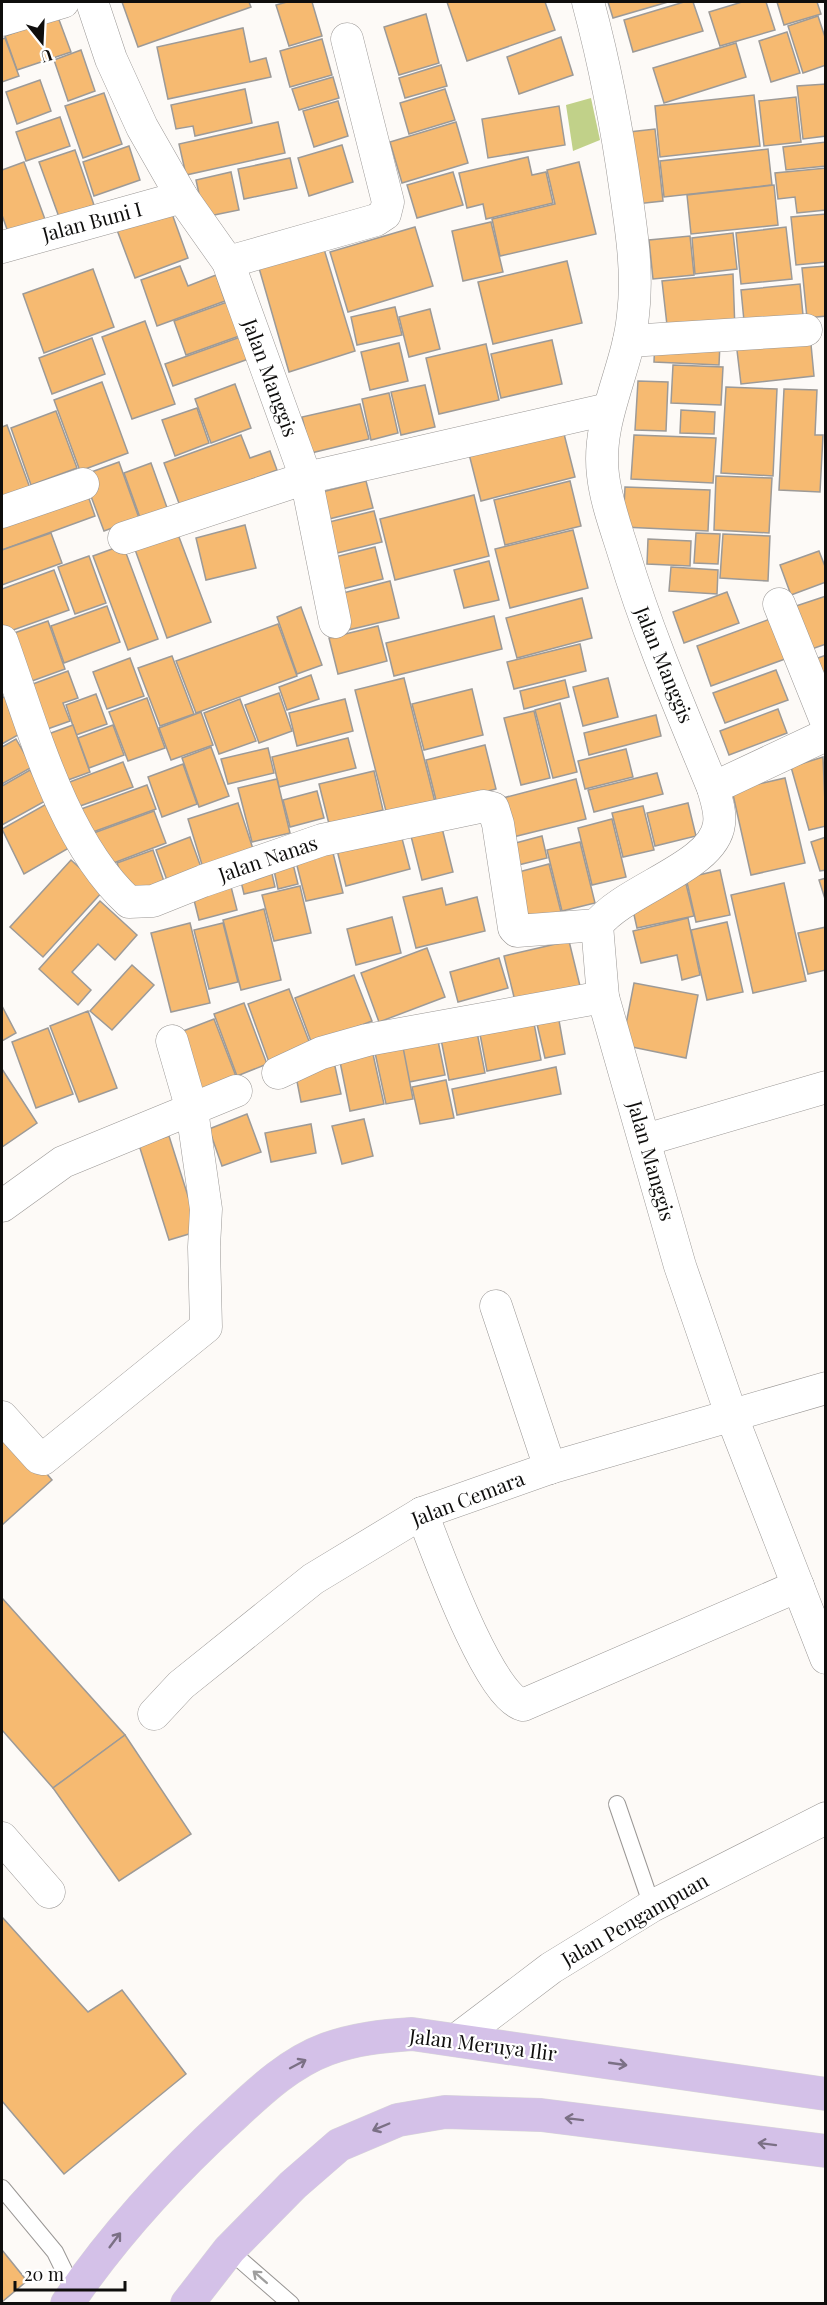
<svg xmlns="http://www.w3.org/2000/svg" width="827" height="2305" viewBox="0 0 827 2305" font-family="'Playfair Display',serif">
<style>
.green{fill:#c1d189}
.building{fill:#f6ba71;stroke:#9d9a97;stroke-width:1.5}
.lines{fill:none;stroke-linecap:round;stroke-linejoin:round}
.lane-casing{stroke:#9a9795;stroke-width:18}
.street-casing{stroke:#9a9795;stroke-width:33}
.primary-casing{stroke:#d9d8d8;stroke-width:34}
.lane{stroke:#fff;stroke-width:16}
.street{stroke:#fff;stroke-width:32}
.primary{stroke:#d4c1e8;stroke-width:33}
.oneway{stroke:#7b7085}
.oneway2{stroke:#9f9f9e}
.labels{text-anchor:middle;stroke-width:4.5;stroke-linejoin:round;paint-order:stroke}
.street-label{font-size:20px;fill:#0f0e0d;stroke:#fff}
</style>
<rect width="100%" height="100%" fill="#fdfaf7"/>
<!-- green -->
<polygon class="green" points="591,98 600,140 573,151 566,105"/>
<!-- building -->
<g class="building">
<polygon points="122,2 249,2 251,7 138,47"/>
<polygon points="287,2 312,2 322,36 289,46 276,5"/>
<polygon points="447,2 545,2 555,30 467,61"/>
<polygon points="608,2 668,2 613,18"/>
<polygon points="684,2 693,2 703,31 633,52 624,20"/>
<polygon points="742,2 766,2 775,30 720,46 709,12"/>
<polygon points="777,2 817,2 821,14 784,25"/>
<polygon points="426,14 439,63 399,75 384,27"/>
<polygon points="818,16 826,40 826,65 803,73 788,26"/>
<polygon points="58,17 71,52 17,70 5,36"/>
<polygon points="243,28 250,62 266,58 271,77 168,99 157,47"/>
<polygon points="787,32 800,73 771,82 759,41"/>
<polygon points="561,37 573,75 519,94 507,57"/>
<polygon points="5,38 19,76 2,82 2,39"/>
<polygon points="322,39 332,75 290,87 280,51"/>
<polygon points="736,43 746,77 664,103 653,68"/>
<polygon points="81,50 95,91 68,101 54,60"/>
<polygon points="441,65 447,86 405,98 399,78"/>
<polygon points="333,77 339,98 299,110 292,89"/>
<polygon points="40,80 51,111 17,124 6,92"/>
<polygon points="826,84 826,136 803,139 797,86"/>
<polygon points="245,89 252,123 195,136 193,126 176,129 171,105"/>
<polygon points="445,89 455,120 409,134 400,103"/>
<polygon points="104,93 122,144 83,158 65,106"/>
<polygon points="754,95 760,146 660,157 655,106"/>
<polygon points="796,97 801,142 764,146 759,101"/>
<polygon points="338,101 348,136 314,147 303,111"/>
<polygon points="559,106 565,145 488,158 482,119"/>
<polygon points="60,117 70,146 26,161 16,132"/>
<polygon points="278,122 285,153 186,175 179,144"/>
<polygon points="456,122 468,163 402,183 390,142"/>
<polygon points="655,129 663,201 636,204 629,132"/>
<polygon points="826,142 826,166 786,170 783,147"/>
<polygon points="342,145 353,182 309,196 298,158"/>
<polygon points="129,146 140,180 94,196 83,162"/>
<polygon points="768,149 772,185 664,197 660,161"/>
<polygon points="75,150 94,205 59,217 39,162"/>
<polygon points="528,157 532,175 546,172 553,203 486,219 483,204 467,208 459,173"/>
<polygon points="290,158 297,188 244,199 238,169"/>
<polygon points="24,162 46,222 9,235 2,215 2,170"/>
<polygon points="579,162 596,234 500,256 492,219 555,204 547,170"/>
<polygon points="826,168 826,210 797,213 795,197 778,199 775,173"/>
<polygon points="231,172 239,210 204,217 196,180"/>
<polygon points="453,172 463,205 417,218 407,185"/>
<polygon points="774,185 778,225 691,234 687,195"/>
<polygon points="171,211 188,258 135,278 117,230"/>
<polygon points="826,214 826,262 796,265 791,217"/>
<polygon points="491,222 503,272 463,281 452,231"/>
<polygon points="415,227 433,286 348,312 330,252"/>
<polygon points="786,227 792,279 741,284 736,233"/>
<polygon points="733,233 737,269 695,274 692,238"/>
<polygon points="690,236 694,275 653,279 649,240"/>
<polygon points="324,249 355,351 289,372 259,268"/>
<polygon points="567,261 582,323 493,344 478,282"/>
<polygon points="180,266 188,286 216,275 225,301 157,326 141,280"/>
<polygon points="826,266 826,316 807,318 802,268"/>
<polygon points="93,269 114,327 44,353 23,294"/>
<polygon points="733,274 735,331 668,334 662,281"/>
<polygon points="800,284 803,315 744,321 741,290"/>
<polygon points="230,301 242,335 186,355 174,321"/>
<polygon points="395,307 402,335 357,345 351,317"/>
<polygon points="430,309 440,349 409,357 399,317"/>
<polygon points="145,321 175,404 132,419 102,337"/>
<polygon points="810,334 814,376 741,384 736,342"/>
<polygon points="246,335 254,357 173,386 165,364"/>
<polygon points="92,338 105,374 52,394 39,358"/>
<polygon points="552,340 562,384 501,398 491,354"/>
<polygon points="655,340 720,343 719,365 654,362"/>
<polygon points="399,343 408,381 370,390 361,352"/>
<polygon points="486,344 499,400 439,414 426,358"/>
<polygon points="673,365 723,367 721,405 671,403"/>
<polygon points="638,381 668,382 666,431 635,430"/>
<polygon points="102,382 128,453 80,471 54,400"/>
<polygon points="235,384 251,428 211,443 195,399"/>
<polygon points="425,385 435,427 401,435 391,392"/>
<polygon points="726,387 777,389 773,476 721,473"/>
<polygon points="784,389 817,390 815,435 823,435 820,492 779,490"/>
<polygon points="389,393 398,433 371,440 362,399"/>
<polygon points="360,404 369,439 311,453 302,417"/>
<polygon points="197,408 209,443 175,456 162,420"/>
<polygon points="681,410 715,412 714,434 680,433"/>
<polygon points="56,411 77,468 31,485 11,428"/>
<polygon points="7,425 30,488 2,499 2,427"/>
<polygon points="563,430 575,477 481,501 469,454"/>
<polygon points="241,435 250,458 270,451 277,470 180,506 164,463"/>
<polygon points="634,435 716,438 713,483 631,479"/>
<polygon points="119,462 139,518 104,531 83,475"/>
<polygon points="151,463 170,516 143,526 124,473"/>
<polygon points="716,476 772,478 769,533 714,530"/>
<polygon points="366,481 373,508 325,520 318,493"/>
<polygon points="570,481 581,526 505,545 494,500"/>
<polygon points="85,487 95,516 2,550 2,515"/>
<polygon points="625,487 710,490 708,531 623,527"/>
<polygon points="474,495 489,556 395,580 380,519"/>
<polygon points="374,511 382,542 329,555 321,524"/>
<polygon points="245,525 256,568 206,580 196,538"/>
<polygon points="176,529 211,622 167,638 133,544"/>
<polygon points="573,530 588,588 510,608 495,549"/>
<polygon points="51,533 62,563 2,585 2,550"/>
<polygon points="696,533 720,534 718,564 694,563"/>
<polygon points="723,534 770,536 768,581 720,578"/>
<polygon points="648,539 691,541 690,566 647,564"/>
<polygon points="123,545 158,639 128,650 93,556"/>
<polygon points="375,547 383,579 338,590 331,558"/>
<polygon points="819,551 826,569 826,582 791,595 780,565"/>
<polygon points="89,556 106,603 75,614 58,567"/>
<polygon points="489,561 499,600 464,608 454,570"/>
<polygon points="671,567 718,570 717,594 669,591"/>
<polygon points="54,570 69,610 2,634 2,589"/>
<polygon points="390,581 399,618 348,630 339,594"/>
<polygon points="727,592 739,623 684,643 673,612"/>
<polygon points="826,596 826,644 806,651 790,608"/>
<polygon points="582,598 592,638 517,658 506,618"/>
<polygon points="107,606 120,642 64,663 51,626"/>
<polygon points="301,607 322,665 297,674 277,617"/>
<polygon points="781,615 796,655 711,686 697,646"/>
<polygon points="494,616 502,649 394,676 386,643"/>
<polygon points="48,621 65,669 21,685 3,637"/>
<polygon points="278,624 297,676 196,713 176,661"/>
<polygon points="378,626 387,661 338,674 329,638"/>
<polygon points="580,644 586,671 514,689 507,662"/>
<polygon points="826,655 826,710 807,662"/>
<polygon points="172,656 194,714 160,726 138,668"/>
<polygon points="130,658 144,696 107,709 93,672"/>
<polygon points="776,670 788,700 725,723 713,693"/>
<polygon points="68,671 78,698 63,703 70,721 39,732 22,688"/>
<polygon points="311,675 319,699 287,710 279,687"/>
<polygon points="404,678 435,802 387,815 355,690"/>
<polygon points="608,678 618,717 583,726 573,687"/>
<polygon points="565,680 569,697 524,709 520,691"/>
<polygon points="472,689 483,735 424,750 412,704"/>
<polygon points="279,693 292,731 259,743 245,705"/>
<polygon points="96,694 107,724 76,735 66,705"/>
<polygon points="6,696 25,731 2,744 2,698"/>
<polygon points="147,698 165,748 128,761 109,712"/>
<polygon points="240,699 256,741 219,754 204,713"/>
<polygon points="345,699 353,731 297,746 289,713"/>
<polygon points="560,703 577,772 553,778 535,710"/>
<polygon points="778,709 787,733 729,755 720,731"/>
<polygon points="534,711 550,778 521,785 504,718"/>
<polygon points="201,712 213,745 171,760 159,728"/>
<polygon points="656,715 661,736 589,755 584,733"/>
<polygon points="73,725 90,772 57,784 40,737"/>
<polygon points="113,725 124,755 89,768 78,738"/>
<polygon points="348,738 356,768 279,787 272,757"/>
<polygon points="16,739 32,767 2,784 2,747"/>
<polygon points="485,745 496,789 437,804 426,760"/>
<polygon points="211,747 229,796 199,807 182,758"/>
<polygon points="268,748 274,773 228,784 221,759"/>
<polygon points="626,749 633,777 585,789 578,761"/>
<polygon points="823,757 826,826 809,830 791,767"/>
<polygon points="123,762 133,787 69,810 59,786"/>
<polygon points="183,764 197,804 162,817 148,777"/>
<polygon points="30,770 47,800 2,825 2,786"/>
<polygon points="374,771 383,810 329,824 319,784"/>
<polygon points="657,773 663,794 594,812 588,790"/>
<polygon points="785,778 805,863 751,875 732,790"/>
<polygon points="277,779 290,833 252,842 238,788"/>
<polygon points="576,779 586,819 509,838 499,799"/>
<polygon points="147,785 156,809 82,836 73,812"/>
<polygon points="317,791 324,818 290,827 283,800"/>
<polygon points="50,802 74,845 24,874 2,829"/>
<polygon points="238,803 254,852 203,868 188,819"/>
<polygon points="688,803 696,836 655,846 647,813"/>
<polygon points="643,806 654,850 623,857 612,813"/>
<polygon points="154,811 166,843 103,867 91,834"/>
<polygon points="612,819 626,877 592,885 578,828"/>
<polygon points="440,820 453,872 422,880 409,828"/>
<polygon points="399,827 410,869 346,886 335,842"/>
<polygon points="542,836 547,858 514,866 508,845"/>
<polygon points="190,837 202,870 168,883 156,850"/>
<polygon points="826,837 826,870 820,871 811,842"/>
<polygon points="580,842 595,903 562,911 547,850"/>
<polygon points="331,845 343,893 306,901 294,854"/>
<polygon points="153,850 166,887 130,900 117,863"/>
<polygon points="291,856 298,884 278,889 272,861"/>
<polygon points="71,860 104,890 43,957 10,927"/>
<polygon points="549,864 561,912 522,922 511,874"/>
<polygon points="270,865 275,887 244,894 239,873"/>
<polygon points="720,870 730,915 696,922 686,878"/>
<polygon points="826,878 826,902 819,880"/>
<polygon points="229,879 237,910 199,920 191,888"/>
<polygon points="784,883 806,981 753,993 731,895"/>
<polygon points="686,884 694,916 637,928 630,897"/>
<polygon points="300,886 311,933 274,941 262,895"/>
<polygon points="442,888 446,905 477,897 485,931 416,948 403,897"/>
<polygon points="100,901 137,935 115,960 98,944 72,972 91,990 78,1005 39,969"/>
<polygon points="264,909 281,980 241,990 223,920"/>
<polygon points="392,917 401,953 356,965 347,929"/>
<polygon points="688,918 700,975 682,980 677,955 641,963 633,931"/>
<polygon points="727,922 743,992 707,1000 691,930"/>
<polygon points="190,923 210,1003 171,1012 151,933"/>
<polygon points="223,923 238,982 209,989 194,930"/>
<polygon points="826,927 826,970 808,974 798,933"/>
<polygon points="569,941 580,986 515,1001 504,956"/>
<polygon points="427,948 445,997 379,1022 361,973"/>
<polygon points="499,958 508,988 458,1002 450,972"/>
<polygon points="132,965 154,985 112,1030 90,1011"/>
<polygon points="354,975 372,1021 312,1044 295,998"/>
<polygon points="634,983 698,995 686,1058 622,1045"/>
<polygon points="289,989 312,1049 270,1065 248,1004"/>
<polygon points="244,1003 267,1064 237,1076 214,1014"/>
<polygon points="2,1006 16,1033 2,1041"/>
<polygon points="88,1011 117,1088 79,1102 50,1026"/>
<polygon points="558,1015 565,1054 545,1058 536,1020"/>
<polygon points="533,1018 541,1060 487,1071 479,1029"/>
<polygon points="214,1019 237,1079 200,1093 178,1033"/>
<polygon points="476,1027 485,1073 449,1080 440,1034"/>
<polygon points="48,1028 73,1094 36,1108 12,1042"/>
<polygon points="437,1036 445,1075 409,1082 401,1044"/>
<polygon points="402,1042 413,1099 386,1104 374,1048"/>
<polygon points="371,1045 384,1104 350,1111 338,1052"/>
<polygon points="334,1062 341,1094 301,1102 295,1071"/>
<polygon points="556,1067 561,1094 457,1115 452,1089"/>
<polygon points="2,1069 37,1123 2,1147"/>
<polygon points="446,1080 454,1118 420,1124 412,1087"/>
<polygon points="247,1114 261,1152 222,1166 209,1129"/>
<polygon points="364,1119 373,1156 342,1164 332,1126"/>
<polygon points="311,1124 316,1153 271,1162 265,1133"/>
<polygon points="169,1136 199,1231 169,1240 139,1145"/>
<polygon points="2,1421 52,1480 2,1525"/>
<polygon points="2,1598 125,1735 53,1788 2,1730"/>
<polygon points="125,1735 191,1834 119,1881 53,1788"/>
<polygon points="2,1917 88,2012 122,1990 186,2074 64,2174 2,2101"/>
<polygon points="2,2250 27,2281 2,2302"/>
</g>
<g class="lines">
<defs>
<g id="lane">
<polyline points="617,1804 652,1906"/>
<polyline points="2,2188 55,2252 75,2293"/>
<polyline points="229,2250 291,2304"/>
</g>
<g id="street">
<polyline points="92,2 111,59 142,127 182,197 228,262 306,478 335,622"/>
<path d="M588,2C605,65 617,128 626,193C632,234 638,274 633,315C628,370 596,419 603,475C606,502 616,528 624,554C648,634 681,710 713,788C716,799 721,812 719,824C714,867 626,888 597,925L603,997L680,1266L732,1417L826,1658"/>
<polyline points="2,20 63,2"/>
<polyline points="2,247 182,197"/>
<polyline points="228,262 376,220 385,214 388,202 347,39"/>
<polyline points="629,341 806,330"/>
<polyline points="2,512 83,484"/>
<polyline points="124,538 306,478 608,409"/>
<polyline points="779,604 826,721"/>
<path d="M2,641C32,724 62,841 129,902L153,901L203,881L322,840L484,806L493,808L498,824L514,928L517,931L597,925"/>
<polyline points="713,788 826,735"/>
<polyline points="278,1073 321,1053 367,1040 603,997"/>
<polyline points="645,1140 826,1087"/>
<polyline points="2,1206 63,1162 236,1091"/>
<polyline points="496,1306 550,1468"/>
<polyline points="2,1417 39,1458 43,1459 206,1327 204,1247 206,1209 192,1110 172,1041"/>
<path d="M422,1513C436,1549 489,1698 523,1705L798,1586"/>
<polyline points="154,1714 181,1685 313,1579 422,1513 550,1468 826,1388"/>
<polyline points="2,1838 49,1892"/>
<polyline points="456,2040 551,1968 652,1906 826,1818"/>
</g>
<g id="primary">
<path d="M67,2304C114,2234 170,2174 231,2118C259,2092 289,2063 327,2049C355,2039 382,2036 412,2034L826,2094"/>
<polyline points="187,2304 229,2250 293,2185 339,2145 398,2120 445,2112 541,2115 826,2151"/>
</g>
</defs>
<!-- lane casing -->
<use href="#lane" class="lane-casing"/>
<!-- street casing -->
<use href="#street" class="street-casing"/>
<!-- primary casing -->
<use href="#primary" class="primary-casing"/>
<!-- lane -->
<use href="#lane" class="lane"/>
<!-- street -->
<use href="#street" class="street"/>
<!-- primary -->
<use href="#primary" class="primary"/>
</g>
<!-- one-way arrows -->
<defs><path id="oneway-shaft" d="M-6 0H5M1.5-3L5.5 0L1.5 3" fill="none" stroke-width="1.6" stroke-linecap="round" stroke-linejoin="round" transform="scale(1.5)"/></defs>
<g class="oneway">
<use href="#oneway-shaft" transform="translate(298 2064) rotate(-28)"/>
<use href="#oneway-shaft" transform="translate(618 2064) rotate(8)"/>
<use href="#oneway-shaft" transform="translate(574 2119) rotate(-173)"/>
<use href="#oneway-shaft" transform="translate(381 2127) rotate(157)"/>
<use href="#oneway-shaft" transform="translate(767 2144) rotate(-173)"/>
<use href="#oneway-shaft" transform="translate(115 2240) rotate(-53)"/>
</g>
<use class="oneway2" href="#oneway-shaft" transform="translate(260 2277) rotate(-139)"/>
<g class="labels">
<!-- street labels -->
<g class="street-label">
<text transform="translate(92 222) rotate(-15)" y="7">Jalan Buni I</text>
<text transform="translate(270 378) rotate(70)" y="7">Jalan Manggis</text>
<text transform="translate(664 665) rotate(68)" y="7">Jalan Manggis</text>
<text transform="translate(268 859) rotate(-19)" y="7">Jalan Nanas</text>
<text transform="translate(651 1161) rotate(74)" y="7">Jalan Manggis</text>
<text transform="translate(468 1499) rotate(-21)" y="7">Jalan Cemara</text>
<text transform="translate(635 1920) rotate(-30)" y="7">Jalan Pengampuan</text>
<text transform="translate(483 2045) rotate(7)" y="7">Jalan Meruya Ilir</text>
</g>
</g>
<!-- border -->
<rect width="827" height="2305" fill="none" stroke="#0f0e0d" stroke-width="6"/>
<!-- north arrow -->
<g transform="translate(42 42) rotate(162)" stroke="#ffffff" stroke-width="4.5" paint-order="stroke">
<path d="M0-4.5L10 22L0 15L-10 22Z" fill="#0f0e0d"/>
<text y="-9" font-size="16" font-weight="bold" text-anchor="middle" fill="#0f0e0d">U</text>
</g>
<!-- scale -->
<path d="M15 2281v9h110v-9" fill="none" stroke="#0f0e0d" stroke-width="3"/>
<text x="24" y="2281" font-size="18" fill="#0f0e0d" stroke="#ffffff" stroke-width="4.5" paint-order="stroke">20 m</text>
</svg>
